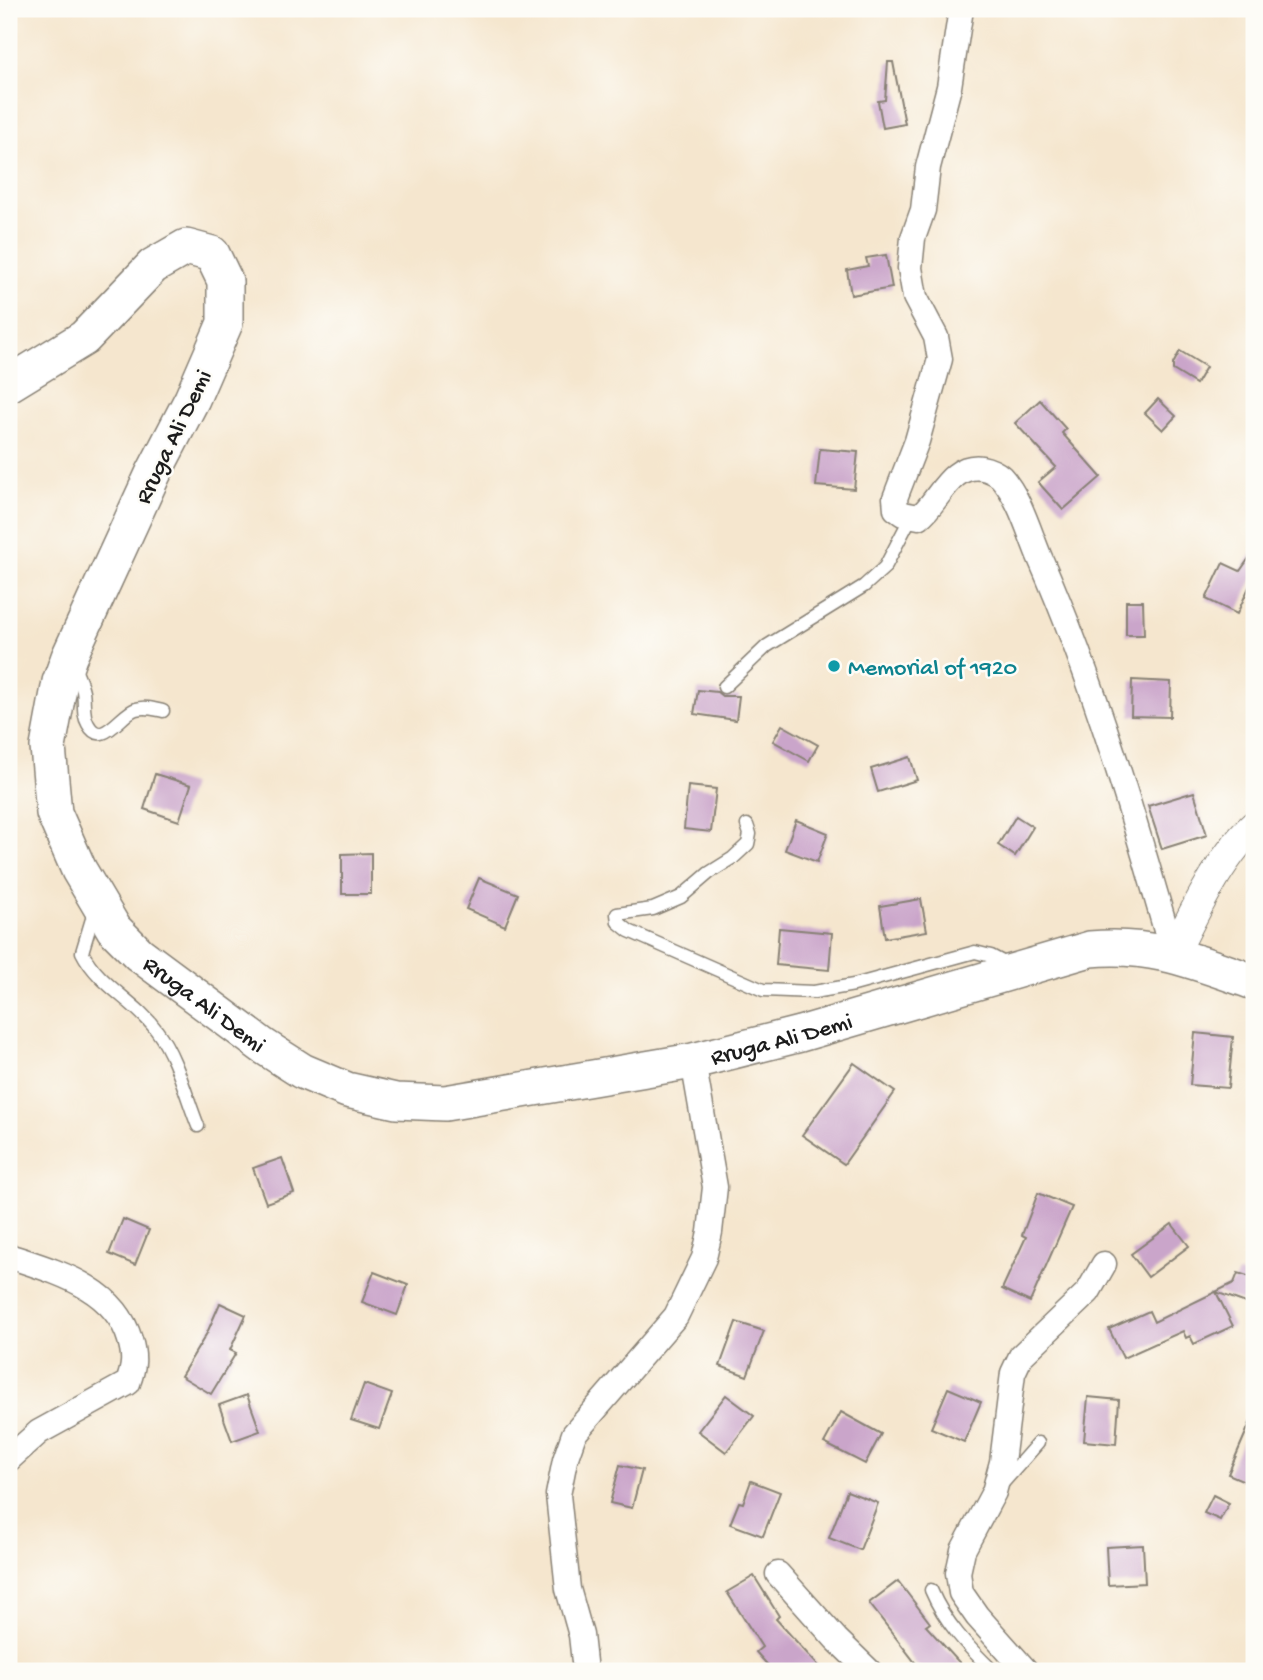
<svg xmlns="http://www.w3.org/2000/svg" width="1263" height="1680" viewBox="0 0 1263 1680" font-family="'Gochi Hand',sans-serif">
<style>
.building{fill:#caa5ca}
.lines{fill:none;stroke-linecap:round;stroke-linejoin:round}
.service-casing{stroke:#888175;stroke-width:15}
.minor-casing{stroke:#888175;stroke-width:27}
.tertiary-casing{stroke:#888175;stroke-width:32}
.secondary-casing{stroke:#888175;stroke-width:38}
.service{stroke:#fff;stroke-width:12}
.minor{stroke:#fff;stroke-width:24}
.tertiary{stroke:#fff;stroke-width:30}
.secondary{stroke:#fff;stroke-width:35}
.culture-dot{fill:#0f9aa8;stroke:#fdfcf7;stroke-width:2.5}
.labels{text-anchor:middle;stroke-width:5;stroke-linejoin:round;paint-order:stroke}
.street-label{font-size:24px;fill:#1c1c1c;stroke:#fdfcf7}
.culture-label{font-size:24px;fill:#0d838f;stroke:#fdfcf7;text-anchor:start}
</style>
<rect width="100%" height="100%" fill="#fdfcf7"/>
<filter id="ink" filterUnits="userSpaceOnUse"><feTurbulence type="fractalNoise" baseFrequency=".0143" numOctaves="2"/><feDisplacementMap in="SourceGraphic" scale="14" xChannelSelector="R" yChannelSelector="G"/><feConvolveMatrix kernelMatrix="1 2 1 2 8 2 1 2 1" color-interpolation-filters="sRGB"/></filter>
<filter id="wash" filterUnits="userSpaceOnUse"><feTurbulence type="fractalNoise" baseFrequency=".00686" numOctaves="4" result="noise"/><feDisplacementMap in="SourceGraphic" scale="28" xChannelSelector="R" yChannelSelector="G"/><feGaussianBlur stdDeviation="1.57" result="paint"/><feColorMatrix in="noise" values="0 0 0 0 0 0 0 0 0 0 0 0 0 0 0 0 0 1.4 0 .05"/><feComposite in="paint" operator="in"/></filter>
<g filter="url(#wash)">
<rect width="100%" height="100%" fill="#f5e6ce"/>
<g id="blocks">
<!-- building -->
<g class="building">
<polygon points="888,62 893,62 905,124 883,128 878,101 885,100"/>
<polygon points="886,255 892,288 851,295 847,270 868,266 866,258"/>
<polygon points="1180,351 1206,367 1196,384 1173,370 1173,364"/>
<polygon points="1158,399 1176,416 1163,430 1145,413"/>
<polygon points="1040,400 1066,429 1062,433 1101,477 1063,510 1038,482 1056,467 1015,423"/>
<polygon points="820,449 858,452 854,489 816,486"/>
<polygon points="1254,551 1254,576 1237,614 1206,599 1223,563 1240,571"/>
<polygon points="1126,601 1143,601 1144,635 1126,635"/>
<polygon points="1132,680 1171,682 1170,717 1131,716"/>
<polygon points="698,690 717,692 722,696 739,696 736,720 694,714"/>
<polygon points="782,725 818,745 809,761 773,741"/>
<polygon points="910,757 917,780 878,792 871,769"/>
<polygon points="155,774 191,785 179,821 144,809"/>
<polygon points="688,786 716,789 711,832 684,829"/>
<polygon points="1194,792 1207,835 1162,849 1148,806"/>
<polygon points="1016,816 1033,827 1015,856 998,845"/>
<polygon points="796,820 828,833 817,862 785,850"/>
<polygon points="371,853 371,894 342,894 342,854"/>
<polygon points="479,878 518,894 505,926 466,909"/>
<polygon points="921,899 927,931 885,938 880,906"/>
<polygon points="779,928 832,933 829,970 776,965"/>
<polygon points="1195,1033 1233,1037 1228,1088 1190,1085"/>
<polygon points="854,1063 895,1092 844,1164 802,1135"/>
<polygon points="282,1158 294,1193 266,1203 253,1168"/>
<polygon points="1038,1193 1072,1207 1030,1302 1002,1289 1026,1237 1022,1235"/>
<polygon points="123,1219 149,1230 135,1265 109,1254"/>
<polygon points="1172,1224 1189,1246 1148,1277 1131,1254"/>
<polygon points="374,1272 408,1285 397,1315 362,1302"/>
<polygon points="1238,1273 1254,1278 1254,1306 1216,1292 1233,1326 1194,1344 1190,1336 1186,1338 1183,1331 1123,1358 1109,1329 1149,1311 1154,1322 1234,1283"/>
<polygon points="220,1303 246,1315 230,1350 236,1353 211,1394 181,1376 207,1333"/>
<polygon points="736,1322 764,1331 747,1376 720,1366"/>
<polygon points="364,1384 392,1394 379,1429 351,1420"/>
<polygon points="948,1388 981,1402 964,1442 931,1428"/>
<polygon points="247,1395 260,1431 232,1441 219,1405"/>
<polygon points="726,1395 754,1416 726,1452 698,1431"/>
<polygon points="1088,1397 1119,1400 1116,1444 1084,1441"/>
<polygon points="841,1412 881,1434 865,1464 824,1443"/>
<polygon points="1254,1414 1254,1485 1228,1474"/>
<polygon points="620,1465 642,1470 632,1508 610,1503"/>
<polygon points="751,1481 780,1492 763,1536 730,1524 739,1502 743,1503"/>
<polygon points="847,1491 878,1503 860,1550 829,1538"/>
<polygon points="1213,1495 1229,1503 1220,1520 1204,1513"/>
<polygon points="1143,1545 1145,1583 1108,1585 1106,1547"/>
<polygon points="754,1576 779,1616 776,1619 823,1671 773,1671 756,1652 762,1647 727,1592"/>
<polygon points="898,1581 930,1623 926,1626 967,1671 923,1671 917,1665 869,1603"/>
</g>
</g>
</g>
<g filter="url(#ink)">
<use href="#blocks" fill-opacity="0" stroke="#888175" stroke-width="2"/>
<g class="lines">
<defs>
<g id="service">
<path d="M73,665C77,674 81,682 83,691C85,702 82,714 88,724C102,750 121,713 136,709C146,706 154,709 163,711"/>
<polyline points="724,687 767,646 864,586 885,567 911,517"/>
<polyline points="747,825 750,834 748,844 733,858 709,873 681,897 653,909 617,914 618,922 629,931 763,990 814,992 854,985 975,952 991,956 1008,965"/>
<path d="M95,909L82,952C99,986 136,1001 157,1031C176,1056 186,1096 198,1126"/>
<polyline points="1001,1485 1038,1443"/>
<path d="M931,1590C945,1623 968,1647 993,1671"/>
</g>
<g id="minor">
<path d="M961,9L949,87L928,167L923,210L913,238L910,268L915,297L936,337L940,359L917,441L895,498L896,509L903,514L919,517C939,502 950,463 982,468C988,469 997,473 1001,477C1020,498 1029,532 1040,558C1096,686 1135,821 1173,955"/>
<path d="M9,1256C56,1272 115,1287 130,1340C135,1357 134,1367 128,1383L39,1432L9,1459"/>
<polyline points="778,1574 836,1639 869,1671"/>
<polyline points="585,1671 581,1635 568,1589 558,1495 565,1460 574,1434 676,1316 704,1258 710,1232 715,1187 693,1061"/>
<polyline points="1026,1671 977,1616 961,1593 958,1573 963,1550 994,1492 1002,1462 1013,1373 1021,1356 1088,1292 1104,1264"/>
</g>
<path id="tertiary" d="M1173,955C1193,914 1221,856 1254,826"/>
<g id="secondary">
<path id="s1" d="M9,384L84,338L153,266L186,247L212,254L225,281V323L192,399L153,474L69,657L60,682L48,747L54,813L79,870L114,929L139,954L263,1046L302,1071L347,1090L396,1101L445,1103L693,1061L800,1034L1090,949C1153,943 1196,962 1254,982"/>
</g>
</defs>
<!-- service casing -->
<use href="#service" class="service-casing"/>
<!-- minor casing -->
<use href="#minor" class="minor-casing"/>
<!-- tertiary casing -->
<use href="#tertiary" class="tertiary-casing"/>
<!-- secondary casing -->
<use href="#secondary" class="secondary-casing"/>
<!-- service -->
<use href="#service" class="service"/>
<!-- minor -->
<use href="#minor" class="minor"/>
<!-- tertiary -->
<use href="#tertiary" class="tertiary"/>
<!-- secondary -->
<use href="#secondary" class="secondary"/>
</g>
</g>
<!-- markers -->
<circle class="culture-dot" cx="834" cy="666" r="7"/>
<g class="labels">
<!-- street labels -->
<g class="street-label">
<text transform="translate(172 436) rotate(-64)" y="8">Rruga Ali Demi</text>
<text dy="8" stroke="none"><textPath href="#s1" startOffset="1101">Rruga Ali Demi</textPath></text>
<text dy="8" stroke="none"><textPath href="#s1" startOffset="1710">Rruga Ali Demi</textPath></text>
</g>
<!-- culture labels -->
<g class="culture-label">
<text x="848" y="674">Memorial of 1920</text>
</g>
</g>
<!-- margin -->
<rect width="1263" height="1680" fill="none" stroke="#fdfcf7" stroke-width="35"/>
</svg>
